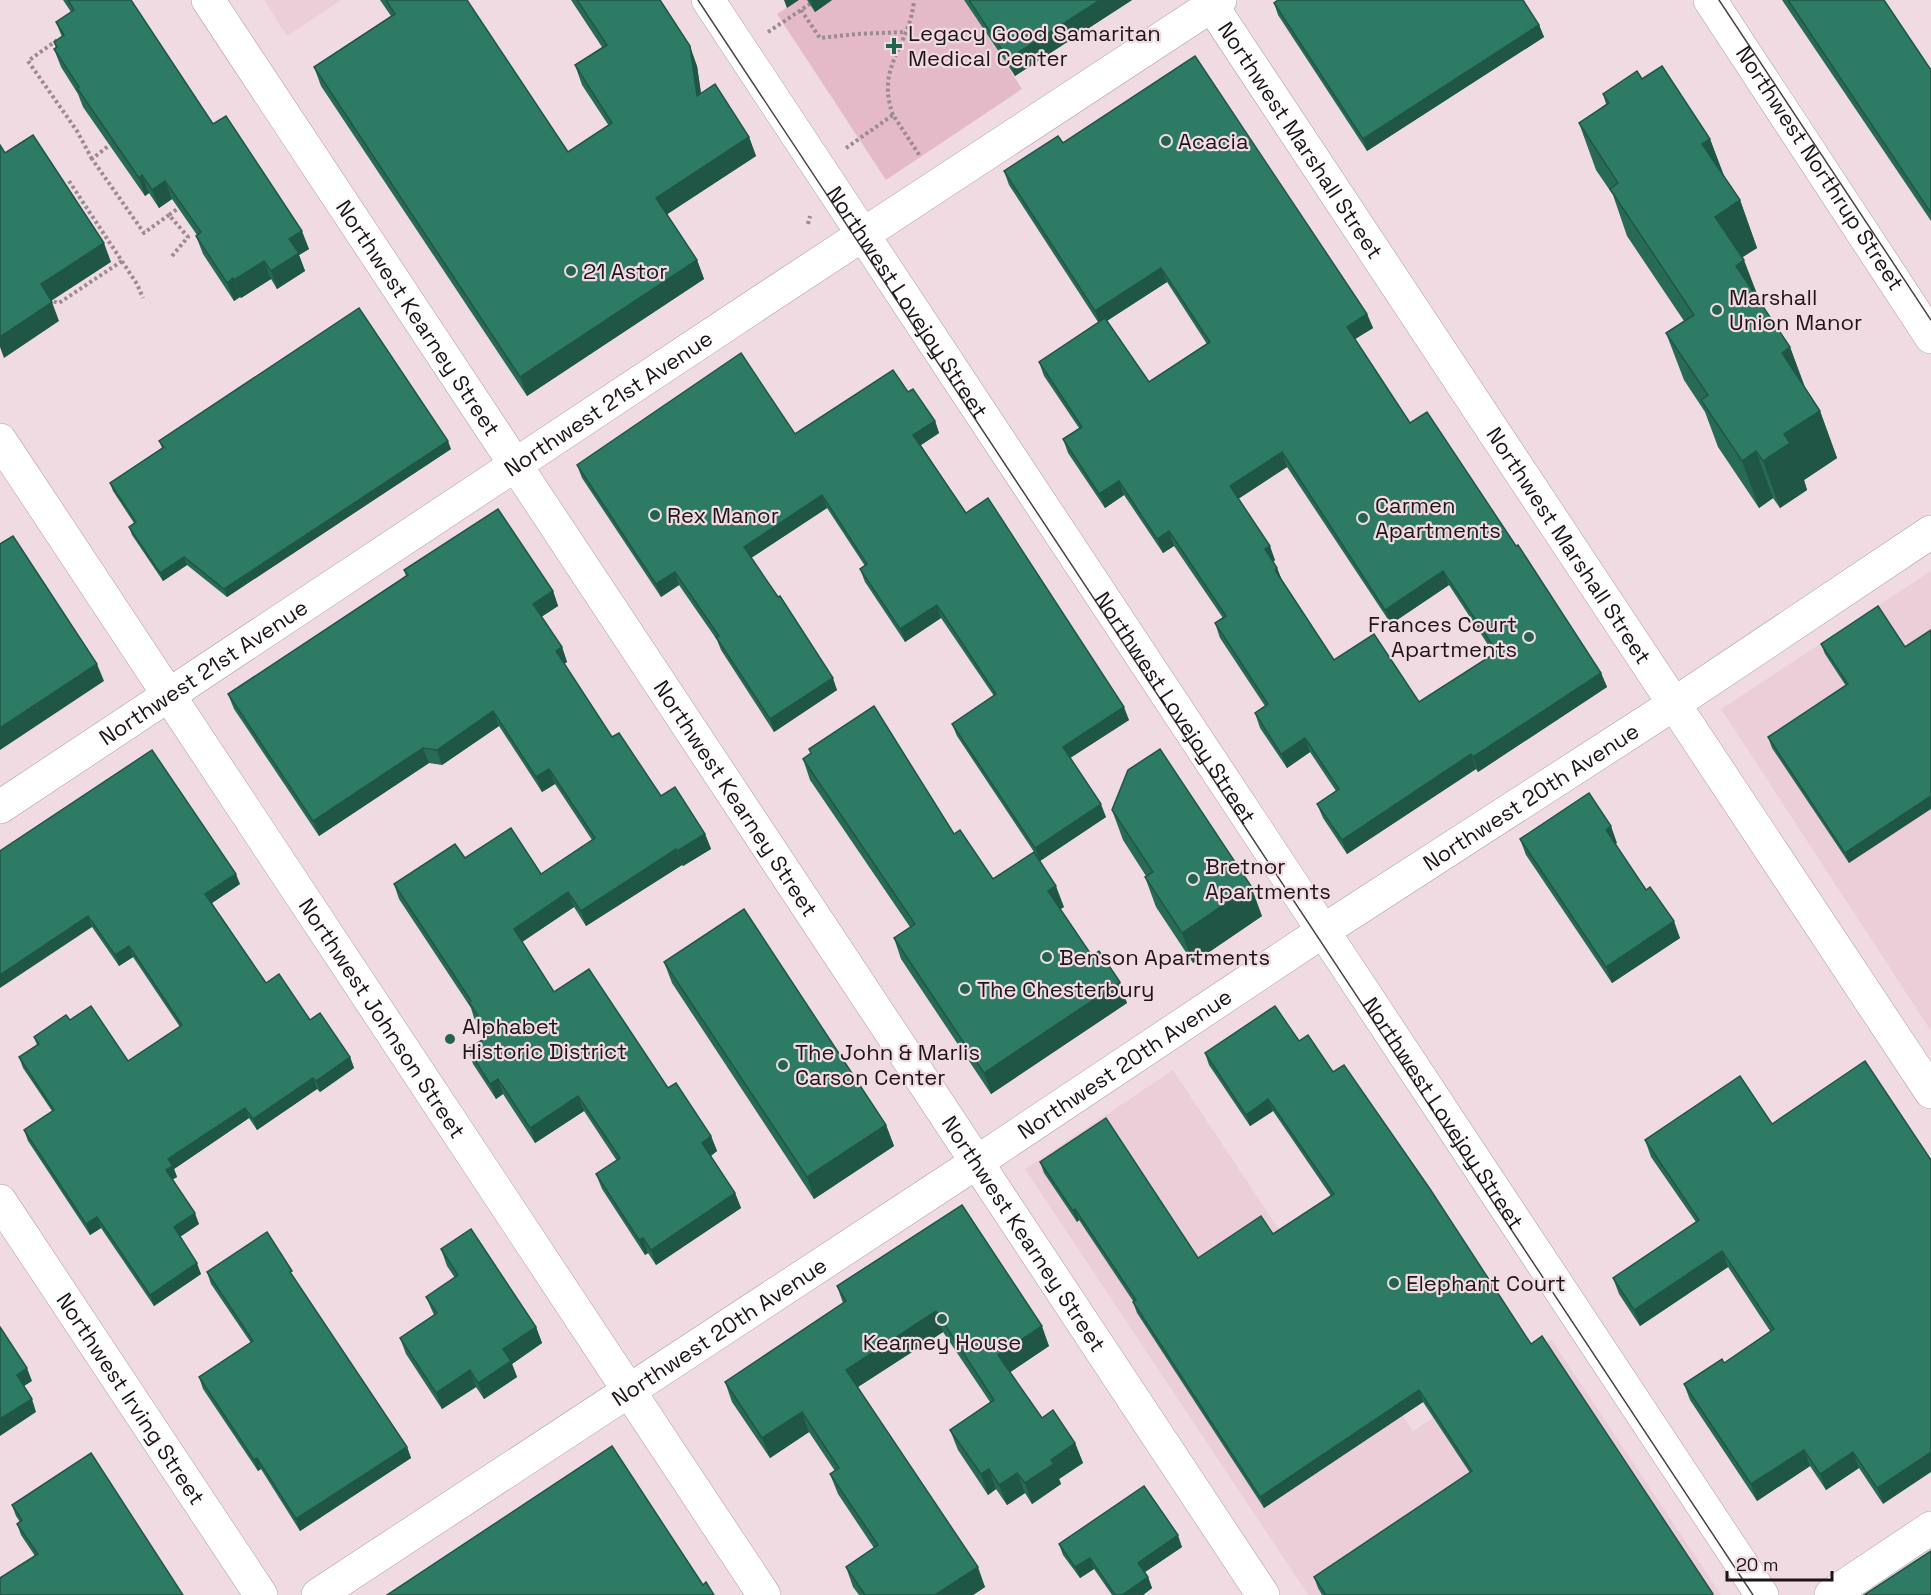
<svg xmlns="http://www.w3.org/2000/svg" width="1931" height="1595" viewBox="0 0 1931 1595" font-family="'Space Grotesk',sans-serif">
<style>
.built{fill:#ecced8}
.green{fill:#e4b9c8}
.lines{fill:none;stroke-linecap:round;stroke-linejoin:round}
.street-casing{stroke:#b09ba2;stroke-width:34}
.secondary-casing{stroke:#b09ba2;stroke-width:34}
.path{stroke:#9b8b90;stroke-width:4;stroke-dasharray:3 3;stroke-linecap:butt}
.street{stroke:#fff;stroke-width:33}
.secondary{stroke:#fff;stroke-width:33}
.tram{stroke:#4d4246;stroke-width:1.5}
.wall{fill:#276a56;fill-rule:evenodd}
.shaded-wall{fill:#205646}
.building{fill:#2d7b64;stroke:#205646;stroke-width:1.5;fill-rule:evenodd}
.poi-dot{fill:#246350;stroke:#f1dbe2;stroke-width:2}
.labels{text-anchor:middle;stroke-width:4.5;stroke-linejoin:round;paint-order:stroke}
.poi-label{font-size:22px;fill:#1d1518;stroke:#f1dbe2;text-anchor:start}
.street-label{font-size:22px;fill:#1d1518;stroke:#f1dbe2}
</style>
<rect width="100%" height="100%" fill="#f1dbe2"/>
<!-- built -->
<g class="built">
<polygon points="264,0 341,0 287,36"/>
<polygon points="1931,571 1931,1031 1721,709"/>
<polygon points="1173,1070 1413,1431 1551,1339 1721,1595 1308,1595 1025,1169"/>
</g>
<!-- green -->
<polygon class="green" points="799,0 807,0 815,11 832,0 964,0 1022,89 886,180 777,14"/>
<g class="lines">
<defs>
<g id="street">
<path id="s1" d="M208,0L1263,1595"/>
<path id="s2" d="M1208,0L1931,1092"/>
<path id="s3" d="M0,440L764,1595"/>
<path id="s4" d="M0,1201L261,1595"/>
<path id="s5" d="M318,1595L977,1162L1323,931L1674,704L1931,532"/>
</g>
<g id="secondary">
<path id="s6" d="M708,0L1762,1595"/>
<path id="s7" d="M1710,0L1931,337"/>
<path id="s8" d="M0,807L768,297L1220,0"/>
<polyline points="1831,1595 1931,1528"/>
</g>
</defs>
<!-- street casing -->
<use href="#street" class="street-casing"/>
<!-- secondary casing -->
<use href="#secondary" class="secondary-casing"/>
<!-- path -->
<g class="path">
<polyline points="801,10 820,38 857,34 906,32"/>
<polyline points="768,32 810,4"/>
<polyline points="57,40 28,61 77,131 92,159"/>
<path d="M893,115C875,65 910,47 914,0"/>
<polyline points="112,143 92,159 144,233 169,215"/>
<polyline points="846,148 893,115 920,156"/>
<polyline points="69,181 137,284 143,298"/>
<polyline points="808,224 810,216"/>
<polyline points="172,256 188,237 169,215 180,207"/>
<polyline points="48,300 59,303 122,261"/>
</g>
<!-- street -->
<use href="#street" class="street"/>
<!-- secondary -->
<use href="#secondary" class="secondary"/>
<!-- tram -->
<g class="tram">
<polyline points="698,0 1753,1595"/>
<polyline points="1719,0 1931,320"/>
</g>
</g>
<!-- wall -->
<g class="wall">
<polygon points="63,0 131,0 213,124 309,249 299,255 305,271 277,289 271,279 241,298 240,297 234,301 203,254 196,236 197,235 172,199 159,208 149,193 145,196 83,107 78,94 61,67 54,49 56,48 54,42 62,37 56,22 71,12"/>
<polygon points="380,0 467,0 568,152 609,126 582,85 575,65 602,47 571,0 660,0 697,66 701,93 749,137 756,156 667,214 697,260 704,279 527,396 321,86 314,67 391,16"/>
<polygon points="807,0 832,0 815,12"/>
<polygon points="964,0 1132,0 1015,76"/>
<polygon points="1782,0 1884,0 1931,70 1931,221"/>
<polygon points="1274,3 1539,25 1544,37 1367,151 1278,15"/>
<polygon points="1642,79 1710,139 1724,177 1740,200 1757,248 1742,257 1760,302 1790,347 1805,387 1820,411 1837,458 1804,480 1807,490 1780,508 1773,498 1759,508 1718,447 1705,412 1684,380 1666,333 1684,321 1627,236 1613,195 1596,170 1579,123 1606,104 1603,94"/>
<path d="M1063,143L1367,314L1373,328L1355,339L1410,423L1516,546L1601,673L1607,687L1478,772L1476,769L1347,854L1323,818L1317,804L1336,791L1310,752L1287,768L1260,728L1255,713L1265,706L1220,638L1215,623L1223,618L1174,546L1163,553L1124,495L1105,508L1068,453L1063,439L1079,428L1044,376L1039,362L1098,322L1009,185L1004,171ZM1167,282L1207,344L1149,382L1107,321ZM1287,467L1391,624L1449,585L1494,654L1419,702L1334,660L1282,581L1277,568L1273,562L1275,560L1238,499Z"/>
<polygon points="908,392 935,421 939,433 921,445 966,513 1129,720 1070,758 1106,817 1040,861 957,736 952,724 994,696 941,618 905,642 865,582 860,569 865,566 827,508 751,558 837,690 774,732 721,650 717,640 679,585 661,597 582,478 577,465 795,434"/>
<polygon points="159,441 451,449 227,597 187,565 163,581 132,535 129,527 134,523 113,491 110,483 162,448"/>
<polygon points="404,570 553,591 558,606 541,617 562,647 567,662 564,664 612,737 661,796 705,834 711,849 683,866 682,865 586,926 574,907 522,942 554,992 668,1088 711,1136 717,1151 711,1156 735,1193 741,1208 656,1265 648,1253 645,1255 602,1189 596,1174 617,1161 584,1111 535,1143 503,1094 496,1099 473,1064 468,1049 487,1037 474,1018 471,1008 399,899 394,884 465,858 541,874 592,840 555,784 542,792 499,726 442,765 429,763 319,836 234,709 228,694 406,576"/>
<polygon points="1821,644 1905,647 1849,863 1772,748 1768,737 1846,686 1825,654"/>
<polygon points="809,749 954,834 993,879 1064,907 1060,909 1092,956 1127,1003 991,1094 901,959 894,938 910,927 810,780 803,759 811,753"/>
<polygon points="1112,810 1262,916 1193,963 1156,907 1145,877 1146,876 1123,840"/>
<polygon points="1520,839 1617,843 1615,844 1680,938 1612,983 1526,855"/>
<polygon points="0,851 240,884 212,903 266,983 310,1020 350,1057 354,1068 320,1092 317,1089 257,1130 249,1118 174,1169 177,1177 173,1179 199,1224 180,1237 201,1274 154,1306 101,1228 90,1235 28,1141 24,1130 52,1111 23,1068 19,1057 37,1045 34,1037 70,1020 128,1061 180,1027 133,957 119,966 92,927"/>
<polygon points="664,962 886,1125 894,1146 814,1199 672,983"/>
<polygon points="1299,1041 1333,1072 1713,1595 1322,1595 1318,1588 1314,1577 1470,1473 1423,1402 1264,1508 1137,1313 1133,1302 1133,1301 1079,1220 1077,1222 1044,1173 1040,1162 1198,1258 1273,1234 1331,1196 1273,1111 1250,1126 1209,1065 1205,1053"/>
<polygon points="1740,1076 1883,1504 1859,1468 1826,1490 1810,1466 1757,1501 1690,1400 1684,1384 1724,1363 1770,1331 1728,1267 1640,1326 1619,1294 1613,1278 1696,1222 1651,1157 1645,1140"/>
<polygon points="962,1205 1049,1346 1010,1372 1042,1418 1075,1443 1083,1463 1059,1479 1061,1484 1032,1504 1025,1493 1007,1505 996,1489 988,1495 958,1450 950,1430 990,1402 943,1332 858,1387 985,1587 973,1595 859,1595 853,1587 846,1567 874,1548 838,1494 830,1474 835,1471 809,1432 770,1458 732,1402 725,1382 843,1303 837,1286"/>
<polygon points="441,1249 536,1327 542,1343 512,1364 517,1377 484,1399 476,1387 442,1409 406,1354 400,1338 434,1315 426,1297 455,1278 447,1266"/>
<polygon points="207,1272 295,1280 407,1447 411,1458 300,1531 261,1469 258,1471 203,1389 199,1377 251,1343 211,1284"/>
<polygon points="12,1505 183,1595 35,1556 21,1535 17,1524 20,1522 16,1516"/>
<polygon points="1059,1544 1182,1547 1145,1572 1148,1577 1152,1588 1143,1595 1112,1595 1094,1569 1080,1578 1063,1555"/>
</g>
<!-- shaded-wall -->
<g class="shaded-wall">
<polygon points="784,0 799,0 787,8"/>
<polygon points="810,0 832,0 815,12"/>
<polygon points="1100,0 1132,0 1015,76 1008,59"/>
<polygon points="1539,25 1544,37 1367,151 1363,139"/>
<polygon points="690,46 697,66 704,115 697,96"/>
<polygon points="749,137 756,156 663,217 656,198"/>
<polygon points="1710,139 1728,186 1702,144"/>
<polygon points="142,175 149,193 145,196 139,178"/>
<polygon points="165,181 172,199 159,208 152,190"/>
<polygon points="1740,200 1757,248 1732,264 1715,217"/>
<polygon points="302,231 309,249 299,255 305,271 277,289 271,271 289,239"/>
<polygon points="104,243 111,262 48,303 41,284"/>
<polygon points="697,260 704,279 527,396 520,377"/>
<polygon points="1744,260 1762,307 1736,266"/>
<polygon points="264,261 271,279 241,298 234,280"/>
<polygon points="1161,268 1167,282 1100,325 1095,311"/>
<polygon points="233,278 240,297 234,301 227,283"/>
<polygon points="52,302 59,321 4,358 0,347 0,337"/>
<polygon points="1367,314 1373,328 1352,341 1347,327"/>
<polygon points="1790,347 1807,394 1782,353"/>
<polygon points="1820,411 1837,458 1804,480 1807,490 1780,508 1763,461 1784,434"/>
<polygon points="935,421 939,433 918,447 913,435"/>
<polygon points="448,441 451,449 227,597 224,589"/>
<polygon points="1756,451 1773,498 1759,508 1742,461"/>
<polygon points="1282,452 1287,467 1235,501 1230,486"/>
<polygon points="1119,481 1124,495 1105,508 1099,494"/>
<polygon points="822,495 827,508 748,560 744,547"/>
<polygon points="1169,531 1174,546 1163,553 1157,539"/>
<polygon points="1270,546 1275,560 1270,564 1265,549"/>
<polygon points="184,557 187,565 163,581 160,573"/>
<polygon points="1277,568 1283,583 1275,570"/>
<polygon points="1443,571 1449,585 1391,624 1385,610"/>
<polygon points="675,572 679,585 661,597 656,584"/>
<polygon points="553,591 558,606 538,619 533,604"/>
<polygon points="937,605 941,618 905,642 900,629"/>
<polygon points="562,647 567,662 561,666 556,651"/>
<polygon points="97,664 104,681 0,750 0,728"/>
<polygon points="1601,673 1607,687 1478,772 1473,757"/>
<polygon points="833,678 837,690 774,732 770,719"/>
<polygon points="1124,707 1129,720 1067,760 1063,747"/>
<polygon points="493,711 499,726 442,765 437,750"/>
<polygon points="1305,738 1310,752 1287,768 1281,754"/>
<polygon points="423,748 429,763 319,836 313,821"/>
<polygon points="1471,754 1476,769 1347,854 1342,840"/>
<polygon points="549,769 555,784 542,792 536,777"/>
<polygon points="1931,796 1931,809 1849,863 1845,853"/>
<polygon points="1101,804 1106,817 1040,861 1035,848"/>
<polygon points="1611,826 1617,843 1611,846 1606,830"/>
<polygon points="705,834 711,849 683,866 677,851"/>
<polygon points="676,849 682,865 586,926 581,911"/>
<polygon points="236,874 240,884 209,905 205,894"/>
<polygon points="1056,886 1064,907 1056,912 1048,891"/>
<polygon points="1251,886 1262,916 1193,963 1182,933"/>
<polygon points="568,892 574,907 519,944 514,929"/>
<polygon points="88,916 92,927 0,988 0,975"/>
<polygon points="1674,921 1680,938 1612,983 1606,967"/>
<polygon points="129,946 133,957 119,966 115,955"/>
<polygon points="1120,982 1127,1003 991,1094 984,1073"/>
<polygon points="350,1057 354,1068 320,1092 316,1081"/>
<polygon points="313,1078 317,1089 257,1130 253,1119"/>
<polygon points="498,1079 503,1094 496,1099 490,1084"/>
<polygon points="578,1096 584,1111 535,1143 530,1128"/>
<polygon points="1268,1099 1273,1111 1250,1126 1246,1115"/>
<polygon points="245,1108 249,1118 174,1169 177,1177 170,1181 166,1170 168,1159"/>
<polygon points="886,1125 894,1146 814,1199 807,1177"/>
<polygon points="711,1136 717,1151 707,1158 702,1143"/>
<polygon points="735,1193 741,1208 656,1265 651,1250"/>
<polygon points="1075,1209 1079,1220 1077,1222 1073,1211"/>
<polygon points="195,1213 199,1224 178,1238 174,1227"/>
<polygon points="97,1217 101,1228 90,1235 86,1224"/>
<polygon points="643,1238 648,1253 645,1255 639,1240"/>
<polygon points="1722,1251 1728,1267 1640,1326 1634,1310"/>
<polygon points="197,1263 201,1274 154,1306 150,1295"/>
<polygon points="936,1311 943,1332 853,1390 846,1370"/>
<polygon points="1042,1326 1049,1346 1006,1375 998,1355"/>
<polygon points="536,1327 542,1343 512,1364 517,1377 484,1399 478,1383 503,1349"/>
<polygon points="27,1368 32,1381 21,1388 17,1375"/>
<polygon points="470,1370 476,1387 442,1409 436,1393"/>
<polygon points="1419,1390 1423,1402 1264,1508 1260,1497"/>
<polygon points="32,1399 36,1412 0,1436 0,1419"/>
<polygon points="802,1412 809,1432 770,1458 762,1438"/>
<polygon points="1075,1443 1083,1463 1059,1479 1061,1484 1032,1504 1025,1483 1051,1460"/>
<polygon points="407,1447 411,1458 300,1531 296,1519"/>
<polygon points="1804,1450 1810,1466 1757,1501 1751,1484"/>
<polygon points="1853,1452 1859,1468 1826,1490 1820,1474"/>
<polygon points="1931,1452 1931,1472 1883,1504 1877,1488"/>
<polygon points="257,1458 261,1469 258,1471 254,1460"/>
<polygon points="989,1469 996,1489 988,1495 981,1474"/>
<polygon points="1017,1473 1025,1493 1007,1505 999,1485"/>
<polygon points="1178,1535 1182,1547 1142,1574 1138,1563"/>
<polygon points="1090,1558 1094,1569 1080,1578 1075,1567"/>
<polygon points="978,1567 985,1587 973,1595 935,1595"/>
<polygon points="1148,1577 1152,1588 1143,1595 1122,1595"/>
</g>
<!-- building -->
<g class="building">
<polygon points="68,0 131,0 213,124 226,116 302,231 289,239 299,253 271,271 264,261 234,280 233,278 227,283 196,236 201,232 165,181 152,190 142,175 139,178 77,88 79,87 54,49 57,47 54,42 64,35 56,22 74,10"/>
<polygon points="386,0 467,0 568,152 612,123 575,65 607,45 577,0 660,0 690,46 697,96 715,84 749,137 656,198 697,260 520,377 314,67 395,14"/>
<polygon points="969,0 1100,0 1008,59"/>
<polygon points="1278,0 1523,0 1539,25 1363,139 1274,3"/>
<polygon points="1788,0 1884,0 1931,70 1931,213"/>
<path d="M1195,56L1367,314L1347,327L1410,423L1427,412L1516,546L1518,545L1601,673L1473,757L1471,754L1342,840L1317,804L1339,789L1305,738L1281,754L1255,713L1268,704L1215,623L1226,616L1169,531L1157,539L1119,481L1099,494L1063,439L1082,427L1039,362L1105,318L1149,382L1210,342L1161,268L1095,311L1004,171L1058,136L1063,143ZM1282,452L1385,610L1443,571L1497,652L1419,702L1374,634L1334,660L1275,570L1277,568L1265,549L1270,546L1230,486Z"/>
<polygon points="1662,66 1710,139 1702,144 1740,200 1715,217 1744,260 1736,266 1790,347 1782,353 1820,411 1784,434 1790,443 1763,461 1756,451 1742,461 1701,400 1708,395 1666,333 1694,315 1610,189 1618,183 1579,123 1609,103 1603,94 1637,71 1642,79"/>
<polygon points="33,135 104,243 41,284 52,302 0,337 0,145 5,153"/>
<polygon points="359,308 448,441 224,589 184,557 160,573 129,527 136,522 110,483 164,447 159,441"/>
<polygon points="741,353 795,434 893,370 908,392 913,389 935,421 913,435 966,513 988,498 1124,707 1063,747 1101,804 1035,848 952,724 996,694 937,605 900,629 860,569 867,564 822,495 744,547 778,597 780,596 833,678 770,719 716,637 719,636 675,572 656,584 577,465"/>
<polygon points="498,509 553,591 533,604 562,647 556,651 612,737 619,733 661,796 675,787 705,834 677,851 676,849 581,911 568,892 514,929 554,992 589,969 668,1088 676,1083 711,1136 702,1143 735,1193 651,1250 643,1238 639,1240 596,1174 620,1158 578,1096 530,1128 498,1079 490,1084 468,1049 490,1035 469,1002 471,1001 394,884 455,844 465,858 511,828 541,874 595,838 549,769 536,777 493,711 437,750 423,748 313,821 228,694 408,575 404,570"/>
<polygon points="13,536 97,664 0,728 0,544"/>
<polygon points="1878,606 1905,647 1931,630 1931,796 1845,853 1768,737 1848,684 1821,644"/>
<polygon points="874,706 954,834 960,830 993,879 1034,852 1056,886 1048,891 1092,956 1099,951 1120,982 984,1073 894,938 915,924 803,759 811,753 809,749"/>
<polygon points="1160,749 1251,886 1182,933 1145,877 1153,872 1112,810 1128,770"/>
<polygon points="152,750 236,874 205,894 266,983 279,974 310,1020 320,1013 350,1057 316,1081 313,1078 253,1119 245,1108 168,1159 173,1166 166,1170 195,1213 174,1227 197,1263 150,1295 97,1217 86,1224 24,1130 54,1110 19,1057 39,1044 34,1037 66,1015 70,1020 91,1006 128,1061 182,1025 129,946 115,955 88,916 0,975 0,851"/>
<polygon points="1589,793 1611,826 1606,830 1646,890 1650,887 1674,921 1606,967 1520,839"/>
<polygon points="744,909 886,1125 807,1177 664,962"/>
<polygon points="1275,1006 1299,1041 1308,1035 1333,1072 1344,1065 1430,1189 1531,1344 1542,1336 1713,1594 1712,1595 1326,1595 1314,1577 1472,1471 1419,1390 1260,1497 1133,1302 1136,1300 1075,1209 1073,1211 1040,1162 1106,1118 1198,1258 1261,1216 1273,1234 1334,1194 1268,1099 1246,1115 1205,1053"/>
<polygon points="1865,1061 1931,1160 1931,1452 1877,1488 1853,1452 1820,1474 1804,1450 1751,1484 1684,1384 1722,1359 1724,1363 1774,1329 1722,1251 1634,1310 1613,1278 1699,1220 1645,1140 1740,1076 1772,1124"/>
<polygon points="962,1205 1042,1326 998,1355 1042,1418 1053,1410 1075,1443 1051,1460 1054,1464 1025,1483 1017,1473 999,1485 989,1469 981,1474 950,1430 994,1400 936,1311 846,1370 978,1567 935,1595 865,1595 846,1567 878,1545 830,1474 839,1468 802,1412 762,1438 725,1382 846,1301 837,1286"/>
<polygon points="471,1229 536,1327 503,1349 511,1361 478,1383 470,1370 436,1393 400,1338 437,1313 426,1297 458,1275 441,1249"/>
<polygon points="267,1232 292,1271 290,1272 407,1447 296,1519 257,1458 254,1460 199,1377 253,1341 207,1272"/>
<polygon points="0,1327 27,1368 17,1375 32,1399 0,1419"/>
<polygon points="612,1446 703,1585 706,1582 714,1595 387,1595"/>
<polygon points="91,1453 183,1595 0,1595 0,1578 38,1554 17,1524 22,1520 12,1505"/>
<polygon points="1144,1486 1178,1535 1138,1563 1148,1577 1122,1595 1115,1595 1090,1558 1075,1567 1059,1544"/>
<polygon points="1931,1551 1931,1595 1864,1595"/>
</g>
<!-- markers -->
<g class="poi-dot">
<path d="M891 37h6v6h6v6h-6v6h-6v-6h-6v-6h6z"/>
<circle cx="1166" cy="141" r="6"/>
<circle cx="571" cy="271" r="6"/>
<circle cx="1717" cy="310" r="6"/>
<circle cx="655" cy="515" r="6"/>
<circle cx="1363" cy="518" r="6"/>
<circle cx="1529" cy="637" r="6"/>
<circle cx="1193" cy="879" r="6"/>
<circle cx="1047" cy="957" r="6"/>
<circle cx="965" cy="989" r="6"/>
<circle cx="450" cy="1039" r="6"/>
<circle cx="783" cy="1065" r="6"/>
<circle cx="1394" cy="1283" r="6"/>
<circle cx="942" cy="1319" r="6"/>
</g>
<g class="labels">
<!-- poi labels -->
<g class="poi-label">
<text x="908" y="41">Legacy Good Samaritan<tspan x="908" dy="25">Medical Center</tspan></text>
<text x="1178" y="149">Acacia</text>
<text x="583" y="279">21 Astor</text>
<text x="1729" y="305">Marshall<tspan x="1729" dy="25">Union Manor</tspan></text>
<text x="1375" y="513">Carmen<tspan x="1375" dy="25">Apartments</tspan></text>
<text x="667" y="523">Rex Manor</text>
<text x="1517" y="632" text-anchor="end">Frances Court<tspan x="1517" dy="25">Apartments</tspan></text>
<text x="1205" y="874">Bretnor<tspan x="1205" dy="25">Apartments</tspan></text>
<text x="1059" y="965">Benson Apartments</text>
<text x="977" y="997">The Chesterbury</text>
<text x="462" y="1034">Alphabet<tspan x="462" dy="25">Historic District</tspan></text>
<text x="795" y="1060">The John &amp; Marlis<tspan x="795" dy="25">Carson Center</tspan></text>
<text x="1406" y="1291">Elephant Court</text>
<text x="942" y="1350" text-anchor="middle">Kearney House</text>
</g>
<!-- street labels -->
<g class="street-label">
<text dy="8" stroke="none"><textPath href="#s2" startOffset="168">Northwest Marshall Street</textPath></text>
<text dy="8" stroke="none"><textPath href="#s7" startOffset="201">Northwest Northrup Street</textPath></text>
<text dy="8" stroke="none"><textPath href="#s6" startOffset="362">Northwest Lovejoy Street</textPath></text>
<text dy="8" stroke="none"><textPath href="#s1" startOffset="381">Northwest Kearney Street</textPath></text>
<text dy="8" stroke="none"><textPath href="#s8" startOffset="730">Northwest 21st Avenue</textPath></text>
<text dy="8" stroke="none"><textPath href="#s2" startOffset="654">Northwest Marshall Street</textPath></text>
<text dy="8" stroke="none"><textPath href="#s8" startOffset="244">Northwest 21st Avenue</textPath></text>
<text dy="8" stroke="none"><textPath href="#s6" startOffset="848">Northwest Lovejoy Street</textPath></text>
<text dy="8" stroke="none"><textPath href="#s5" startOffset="1452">Northwest 20th Avenue</textPath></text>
<text dy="8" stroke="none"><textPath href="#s1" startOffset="957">Northwest Kearney Street</textPath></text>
<text dy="8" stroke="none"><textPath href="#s3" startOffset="693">Northwest Johnson Street</textPath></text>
<text dy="8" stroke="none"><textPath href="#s5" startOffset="966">Northwest 20th Avenue</textPath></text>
<text dy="8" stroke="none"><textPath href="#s6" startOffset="1334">Northwest Lovejoy Street</textPath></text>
<text dy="8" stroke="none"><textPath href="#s1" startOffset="1479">Northwest Kearney Street</textPath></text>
<text dy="8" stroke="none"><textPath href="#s5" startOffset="480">Northwest 20th Avenue</textPath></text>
<text dy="8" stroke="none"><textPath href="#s4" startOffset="237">Northwest Irving Street</textPath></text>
</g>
</g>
<!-- scale -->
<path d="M1727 1571v9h105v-9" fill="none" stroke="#1d1518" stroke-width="3"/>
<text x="1736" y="1571" font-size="18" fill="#1d1518" stroke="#f1dbe2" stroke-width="4.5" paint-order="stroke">20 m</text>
</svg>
